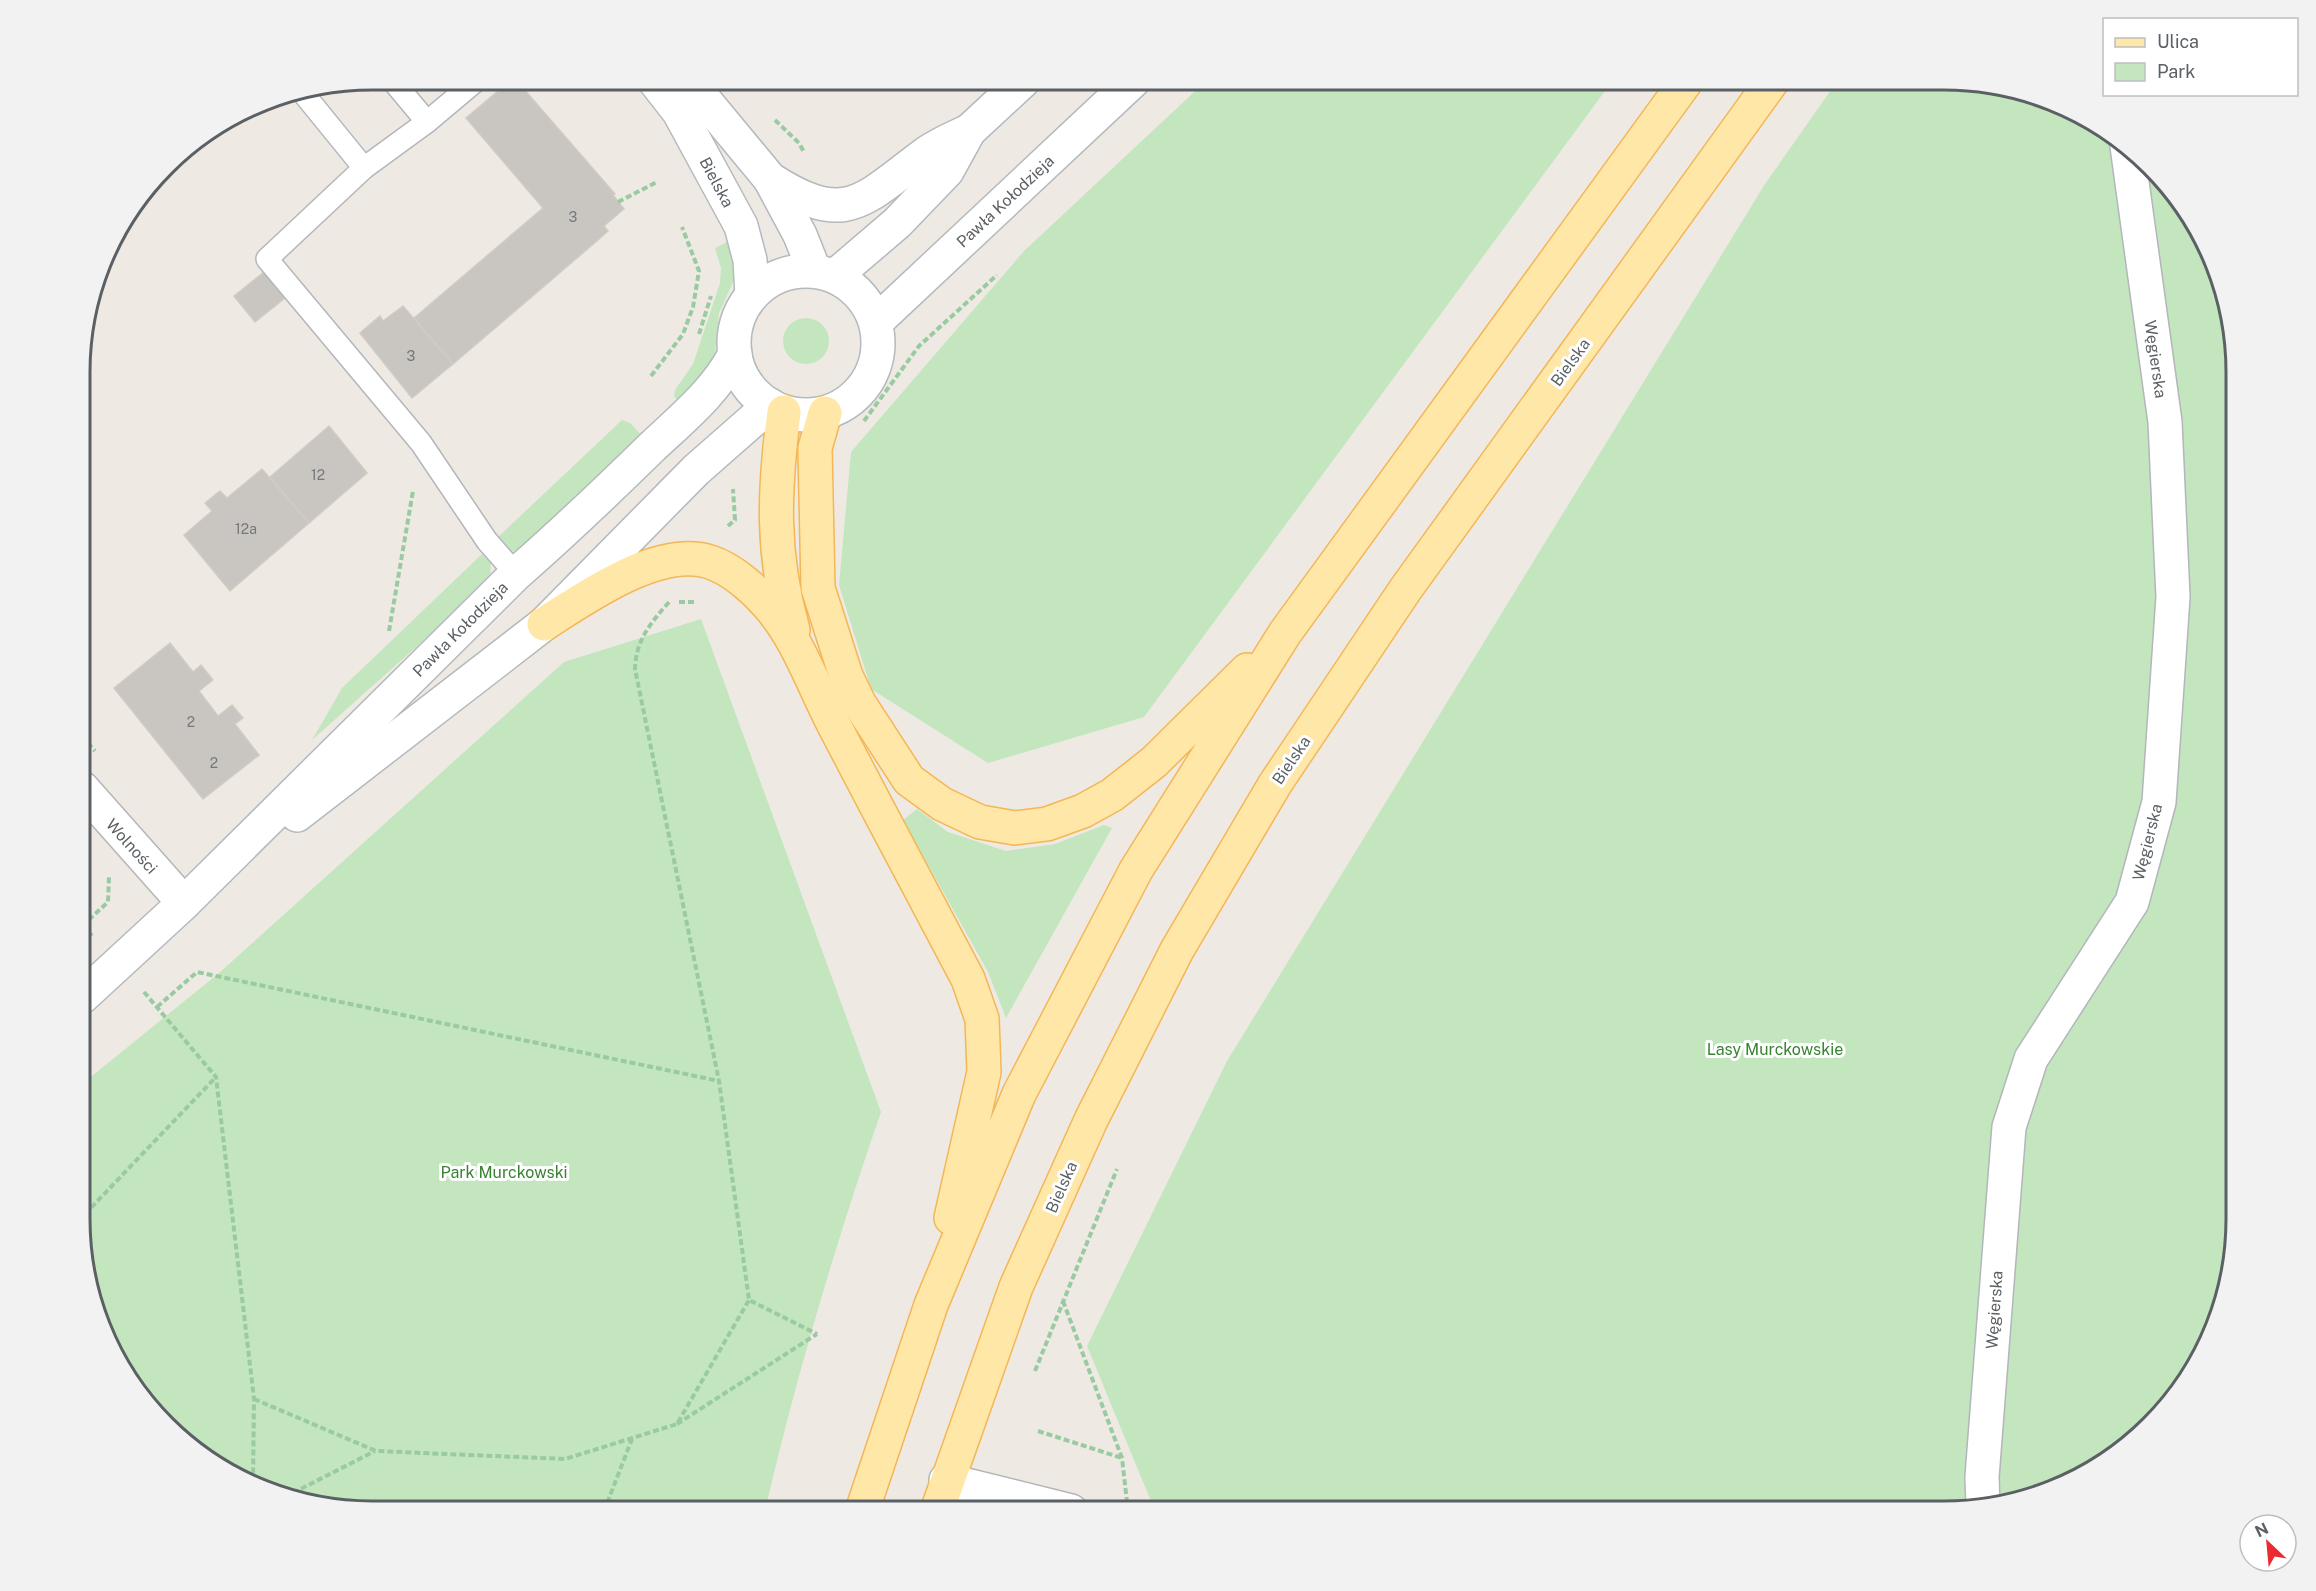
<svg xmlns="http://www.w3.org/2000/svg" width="2316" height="1591" viewBox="0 0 2316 1591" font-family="'Public Sans',sans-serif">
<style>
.green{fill:#c3e6be}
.building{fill:#c9c5c0;stroke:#d3cbc1;stroke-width:1.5}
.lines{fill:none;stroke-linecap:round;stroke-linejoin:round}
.lane-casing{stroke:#b3b6ba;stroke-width:24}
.street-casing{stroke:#b3b6ba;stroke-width:36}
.secondary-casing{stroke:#b4b9bd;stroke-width:36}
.primary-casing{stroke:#f4b656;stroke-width:36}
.path{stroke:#99caa2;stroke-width:4;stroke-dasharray:6 3;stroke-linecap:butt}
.lane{stroke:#fff;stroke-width:21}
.street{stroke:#fff;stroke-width:33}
.secondary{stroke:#fff;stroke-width:33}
.primary{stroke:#ffe7a7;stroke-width:33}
.labels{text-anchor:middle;stroke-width:6;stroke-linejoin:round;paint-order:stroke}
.number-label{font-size:14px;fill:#76797b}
.street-label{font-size:16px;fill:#5b6064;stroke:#fff}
.park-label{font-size:16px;fill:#388332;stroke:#fff}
.rim{fill:none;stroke:#5b6064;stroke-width:3}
</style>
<rect width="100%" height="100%" fill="#eeeae3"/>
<!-- green -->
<g class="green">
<polygon points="1207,80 1613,80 1144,717 988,763 871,689 839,585 851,452 1024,251"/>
<polygon points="1838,80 1963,80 2038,95 2122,140 2197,226 2226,296 2236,353 2236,1238 2221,1313 2176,1397 2137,1439 2074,1481 2019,1502 1944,1511 1155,1511 1087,1346 1227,1061 1765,184"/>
<polygon points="733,239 735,278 719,313 715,353 710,370 683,408 674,396 675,390 693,364 720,283 721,268 715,248"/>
<circle cx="806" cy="341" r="23"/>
<polygon points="622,420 630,423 646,440 522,552 507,551 497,538"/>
<polygon points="482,554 491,563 490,581 312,740 342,688"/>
<path d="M701,619L881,1112C836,1242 796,1377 765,1511H353L278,1496L194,1451L119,1365L82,1257V1084L219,973L564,662Z"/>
<polygon points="917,809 948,832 1006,851 1055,844 1104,825 1112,828 1006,1018 988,972 903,820"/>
</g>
<!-- building -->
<g class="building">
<polygon points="511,80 516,80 615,194 613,195 624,209 604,226 608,231 598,240 453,364 414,318 543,208 466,118"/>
<polygon points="759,80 779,80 767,89"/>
<polygon points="264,272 285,298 255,322 234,296"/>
<polygon points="403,306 453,364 412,398 360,333 380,316 383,321"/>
<polygon points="329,426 367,473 309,523 270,477"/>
<polygon points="262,469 309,523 230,591 184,535 212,511 205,503 220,491 227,498"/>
<polygon points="170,643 193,672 201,665 213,680 199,691 218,716 232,705 243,718 235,724 259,755 203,799 114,688"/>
</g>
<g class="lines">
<defs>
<g id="lane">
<polyline points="392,80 427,122"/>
<polyline points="477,80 427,122 364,168 267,259 421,443 487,541 516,574"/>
<polyline points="303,93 364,168"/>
</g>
<g id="street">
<polyline points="82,788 184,903"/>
<polyline points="946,1480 1071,1511"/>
<polyline points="1983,1506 1982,1477 2009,1127 2031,1059 2132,902 2159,802 2173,597 2165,422 2127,146"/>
</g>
<g id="secondary">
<polyline points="654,80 679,112 741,226 750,260 752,295"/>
<polyline points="688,80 770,179 800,235 814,270"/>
<path d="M770,179C846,228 862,201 924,155C937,145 954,138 969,131"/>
<circle cx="806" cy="343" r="72"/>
<polyline points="835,276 897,223 947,171 969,131 1024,80"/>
<polyline points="876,322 1134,80"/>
<polyline points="297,815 544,624 696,470 770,405"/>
<path d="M82,997L184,903L516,574C563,533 608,490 653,446C683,418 716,391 735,354"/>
</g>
<g id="primary">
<path d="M784,412C774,490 771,552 793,630"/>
<polyline points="825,413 815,448 818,588 846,676 859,703 909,780 942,804 980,822 1015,828 1047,824 1083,811 1112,795 1154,762 1247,670"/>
<path d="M544,624C585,598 659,545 710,562C732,569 754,589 768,605C797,637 814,687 834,725C878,810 923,894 968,979L982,1019L984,1072L951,1218"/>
<polyline points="862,1511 931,1305 1019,1094 1136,870 1285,633 1687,80"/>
<polyline points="937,1511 1016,1287 1091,1120 1177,950 1275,784 1405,590 1773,80"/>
</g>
</defs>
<!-- lane casing -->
<use href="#lane" class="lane-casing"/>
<!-- street casing -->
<use href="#street" class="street-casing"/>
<!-- secondary casing -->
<use href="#secondary" class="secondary-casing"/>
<!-- primary casing -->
<use href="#primary" class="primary-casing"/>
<!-- path -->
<g class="path">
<polyline points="775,120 799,143 804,152"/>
<polyline points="618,202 657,182"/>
<polyline points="699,334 711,296"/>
<polyline points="651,376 683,334 693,307 699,271 682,227"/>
<polyline points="864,421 919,346 997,275"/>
<polyline points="728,526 735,520 733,489"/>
<path d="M669,602C650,624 636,640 635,669L719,1081L749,1300L817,1334"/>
<polyline points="679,602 695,602"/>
<polyline points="389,631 413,491"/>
<polyline points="82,736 95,751"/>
<polyline points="83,925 92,936"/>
<polyline points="82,926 108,902 109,877"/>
<polyline points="144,992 216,1077 254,1399 253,1483"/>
<polyline points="157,1007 197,972 719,1081"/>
<polyline points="82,1232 86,1213 216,1077"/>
<polyline points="1063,1301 1122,1458 1128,1511"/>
<polyline points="1035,1371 1117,1169"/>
<polyline points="254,1399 376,1451 565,1459 677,1424 749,1300"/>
<polyline points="677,1424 817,1334"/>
<polyline points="1038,1431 1122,1458"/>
<polyline points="285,1497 375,1451"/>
<polyline points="604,1511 632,1439"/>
</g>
<!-- lane -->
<use href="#lane" class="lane"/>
<!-- street -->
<use href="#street" class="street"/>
<!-- secondary -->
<use href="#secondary" class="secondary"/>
<!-- primary -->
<use href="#primary" class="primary"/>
</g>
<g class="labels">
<!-- number labels -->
<g class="number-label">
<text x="573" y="222">3</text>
<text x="411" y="361">3</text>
<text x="318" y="480">12</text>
<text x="246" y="534">12a</text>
<text x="191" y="727">2</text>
<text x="214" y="768">2</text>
</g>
<!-- street labels -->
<g class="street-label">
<text transform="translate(717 182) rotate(62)" y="6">Bielska</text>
<text transform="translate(1005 201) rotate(-43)" y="6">Pawła Kołodzieja</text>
<text transform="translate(2156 359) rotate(82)" y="6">Węgierska</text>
<text transform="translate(1570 362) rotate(-54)" y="6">Bielska</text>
<text transform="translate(460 629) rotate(-45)" y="6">Pawła Kołodzieja</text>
<text transform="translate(1291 760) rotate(-56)" y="6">Bielska</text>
<text transform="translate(2147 842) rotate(-76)" y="6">Węgierska</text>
<text transform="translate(132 846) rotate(48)" y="6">Wolności</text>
<text transform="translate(1061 1187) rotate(-66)" y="6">Bielska</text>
<text transform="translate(1994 1310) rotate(-86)" y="6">Węgierska</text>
</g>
<!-- park labels -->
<g class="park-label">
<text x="1775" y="1055">Lasy Murckowskie</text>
<text x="504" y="1178">Park Murckowski</text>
</g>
</g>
<!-- crop -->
<path d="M0 0H2316V1591H0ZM372 90H1944A282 282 0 0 1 2226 372V1219A282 282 0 0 1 1944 1501H372A282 282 0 0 1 90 1219V372A282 282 0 0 1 372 90Z" fill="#f2f2f3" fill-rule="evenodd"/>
<path class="rim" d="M372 90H1944A282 282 0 0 1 2226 372V1219A282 282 0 0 1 1944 1501H372A282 282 0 0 1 90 1219V372A282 282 0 0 1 372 90Z"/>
<!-- legend -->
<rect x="2103" y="18" width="195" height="78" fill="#ffffff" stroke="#bdbfc1" stroke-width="1.5"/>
<rect x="2115" y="38" width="30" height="9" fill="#ffe7a7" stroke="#bdbfc1" stroke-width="1.5"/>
<text x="2157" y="48" font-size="18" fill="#5b6064">Ulica</text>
<rect x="2115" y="63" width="30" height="18" fill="#c3e6be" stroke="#bdbfc1" stroke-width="1.5"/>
<text x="2157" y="78" font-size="18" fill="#5b6064">Park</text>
<!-- north arrow -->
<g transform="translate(2268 1543) rotate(334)"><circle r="28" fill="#ffffff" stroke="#bdbfc1" stroke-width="1.5"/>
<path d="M0-4.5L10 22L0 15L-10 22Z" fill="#ec2a31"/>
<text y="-9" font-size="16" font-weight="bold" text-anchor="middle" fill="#5b6064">N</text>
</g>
</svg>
